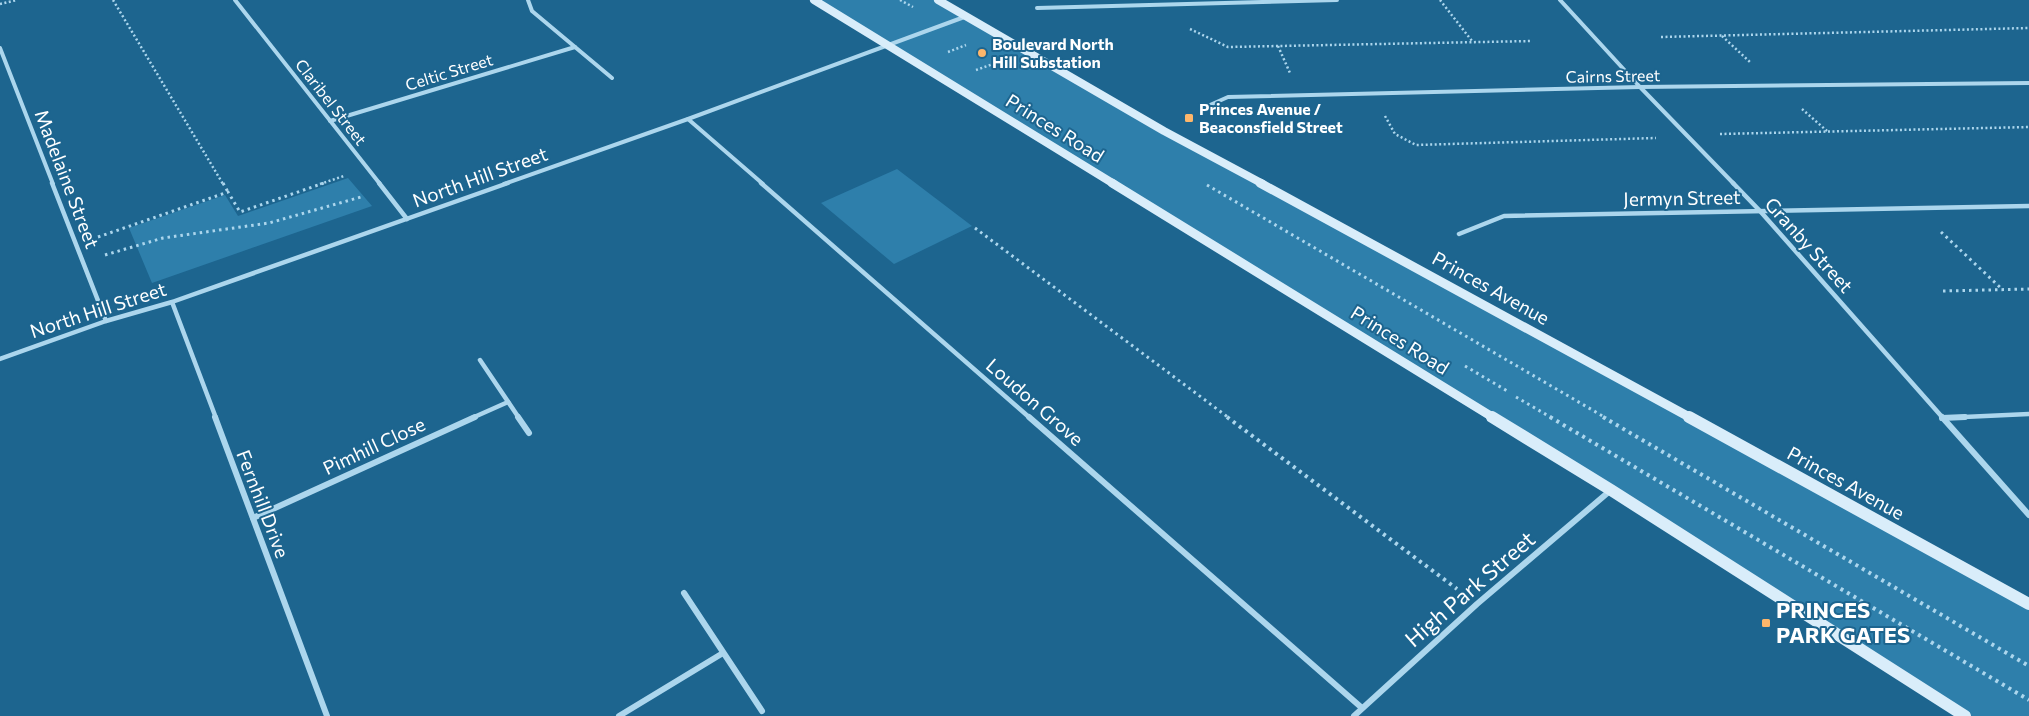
<svg xmlns="http://www.w3.org/2000/svg" width="2029" height="716" viewBox="0 0 2029 716" font-family="Commissioner,sans-serif">
<style>
.green{fill:#2e7fab}
.lines{fill:none;stroke-linecap:round;stroke-linejoin:round}
.path-far2{stroke:#acd6ed;stroke-width:2.5;stroke-dasharray:2 2.5;stroke-linecap:butt}
.path-far1{stroke:#acd6ed;stroke-width:3;stroke-dasharray:2.5 4;stroke-linecap:butt}
.path{stroke:#acd6ed;stroke-width:4;stroke-dasharray:3 4.5;stroke-linecap:butt}
.street-far2{stroke:#acd6ed;stroke-width:4}
.street-far1{stroke:#acd6ed;stroke-width:4.5}
.street{stroke:#acd6ed;stroke-width:6}
.secondary-far2{stroke:#d9edfa;stroke-width:8}
.secondary-far1{stroke:#d9edfa;stroke-width:9}
.secondary{stroke:#d9edfa;stroke-width:12}
.poi-dot{fill:#fdb66b;stroke:#1d658f;stroke-width:2}
.labels{text-anchor:middle;stroke-width:4;stroke-linejoin:round;paint-order:stroke}
.far-poi-label{font-size:16px;font-weight:bold;fill:#fff;stroke:#1d658f;text-anchor:start}
.far-street-label{font-size:16px;fill:#fff;stroke:#1d658f}
.street-label{font-size:19px;fill:#fff;stroke:#1d658f}
.near-street-label{font-size:22px;fill:#fff;stroke:#1d658f}
.near-poi-label{font-size:22px;font-weight:bold;fill:#fff;stroke:#1d658f;text-anchor:start}
</style>
<rect width="100%" height="100%" fill="#1d658f"/>
<!-- green -->
<g class="green">
<polygon points="814,0 938,0 1164,131 2029,604 2029,716 1965,716"/>
<polygon points="897,169 972,226 894,264 821,203"/>
<polygon points="348,178 372,206 152,283 129,228 225,195 238,216"/>
</g>
<g class="lines">
<!-- path-far2 -->
<g class="path-far2">
<polyline points="113,0 223,184"/>
<polyline points="900,0 913,7"/>
<polyline points="1440,0 1472,41"/>
<polyline points="0,4 17,0"/>
<polyline points="1190,29 1228,47 1532,41"/>
<polyline points="1722,36 1751,63"/>
<polyline points="1661,37 2029,28"/>
<polyline points="1278,46 1290,73"/>
<polyline points="948,52 966,45"/>
<polyline points="976,70 996,63"/>
<polyline points="1802,109 1827,131"/>
<polyline points="1385,116 1395,134 1416,145 1656,138"/>
<polyline points="1720,134 2029,127"/>
<polyline points="320,184 344,176"/>
</g>
<!-- path-far1 -->
<g class="path-far1">
<polyline points="223,183 228,192"/>
<polyline points="1207,185 1606,418"/>
<polyline points="975,228 1229,418"/>
<polyline points="1941,232 2003,290"/>
<polyline points="98,237 228,192 240,212 324,183"/>
<polyline points="105,255 163,238 269,223 361,197"/>
<polyline points="1943,291 2029,289"/>
<polyline points="1465,366 1509,392"/>
<polyline points="1516,397 1552,418"/>
</g>
<!-- path -->
<g class="path">
<polyline points="1227,417 1457,589"/>
<polyline points="1550,417 2029,700"/>
<polyline points="1603,417 2029,666"/>
</g>
<!-- street-far2 -->
<g class="street-far2">
<polyline points="235,0 380,184"/>
<polyline points="528,0 532,11 612,78"/>
<polyline points="1560,0 1640,87 1734,184"/>
<polyline points="1037,8 1337,0"/>
<polyline points="0,48 53,184"/>
<polyline points="1201,109 1228,97 1640,87 2029,83"/>
<polyline points="688,119 763,184"/>
<polyline points="330,121 575,47"/>
<polyline points="504,184 688,119 967,16"/>
</g>
<!-- street-far1 -->
<g class="street-far1">
<polyline points="52,183 106,321"/>
<polyline points="379,183 407,219"/>
<polyline points="761,183 1030,418"/>
<polyline points="1733,183 1760,211 1943,418"/>
<polyline points="1459,234 1504,216 2029,206"/>
<polyline points="172,302 216,418"/>
<polyline points="0,359 106,321 172,302 508,183"/>
<polyline points="480,360 519,418"/>
<polyline points="472,418 508,402"/>
<polyline points="1942,418 2029,414"/>
</g>
<!-- street -->
<g class="street">
<polyline points="215,417 327,716"/>
<polyline points="518,417 529,433"/>
<polyline points="1029,417 1362,708"/>
<polyline points="1942,417 2029,515"/>
<polyline points="1942,418 1965,417"/>
<polyline points="253,518 475,417"/>
<polyline points="684,593 762,711"/>
<polyline points="619,716 723,653"/>
<polyline points="1354,716 1477,604 1611,490"/>
</g>
<!-- secondary-far2 -->
<g class="secondary-far2">
<polyline points="814,0 1114,184"/>
<polyline points="938,0 1164,131 1263,184"/>
</g>
<!-- secondary-far1 -->
<g class="secondary-far1">
<polyline points="1112,183 1494,418"/>
<polyline points="1260,183 1691,418"/>
</g>
<!-- secondary -->
<g class="secondary">
<polyline points="1492,417 1611,490 1965,716"/>
<polyline points="1689,417 2029,604"/>
</g>
</g>
<!-- markers -->
<g class="poi-dot">
<circle cx="982" cy="53" r="5"/>
<rect x="1184" y="113" width="10" height="10" rx="2.5"/>
<rect x="1761" y="618" width="10" height="10" rx="2.5"/>
</g>
<g class="labels">
<!-- far-poi labels -->
<g class="far-poi-label">
<text x="992" y="50">Boulevard North<tspan x="992" dy="18">Hill Substation</tspan></text>
<text x="1199" y="115">Princes Avenue /<tspan x="1199" dy="18">Beaconsfield Street</tspan></text>
</g>
<!-- far-street labels -->
<g class="far-street-label">
<text transform="translate(449 72) rotate(-17)" y="6">Celtic Street</text>
<text transform="translate(1613 76) rotate(-1)" y="6">Cairns Street</text>
<text transform="translate(331 102) rotate(52)" y="6">Claribel Street</text>
</g>
<!-- street labels -->
<g class="street-label">
<text transform="translate(1055 128) rotate(32)" y="7">Princes Road</text>
<text transform="translate(480 177) rotate(-20)" y="7">North Hill Street</text>
<text transform="translate(67 179) rotate(69)" y="7">Madelaine Street</text>
<text transform="translate(1682 198) rotate(-1)" y="7">Jermyn Street</text>
<text transform="translate(1809 245) rotate(48)" y="7">Granby Street</text>
<text transform="translate(1491 288) rotate(29)" y="7">Princes Avenue</text>
<text transform="translate(98 310) rotate(-18)" y="7">North Hill Street</text>
<text transform="translate(1400 340) rotate(32)" y="7">Princes Road</text>
<text transform="translate(1035 402) rotate(41)" y="7">Loudon Grove</text>
<text transform="translate(374 446) rotate(-25)" y="7">Pimhill Close</text>
<text transform="translate(1846 483) rotate(29)" y="7">Princes Avenue</text>
<text transform="translate(263 504) rotate(69)" y="7">Fernhill Drive</text>
</g>
<!-- near-street labels -->
<g class="near-street-label">
<text transform="translate(1470 589) rotate(-41)" y="8">High Park Street</text>
</g>
<!-- near-poi labels -->
<g class="near-poi-label">
<text x="1776" y="618">PRINCES<tspan x="1776" dy="25">PARK GATES</tspan></text>
</g>
</g>
</svg>
